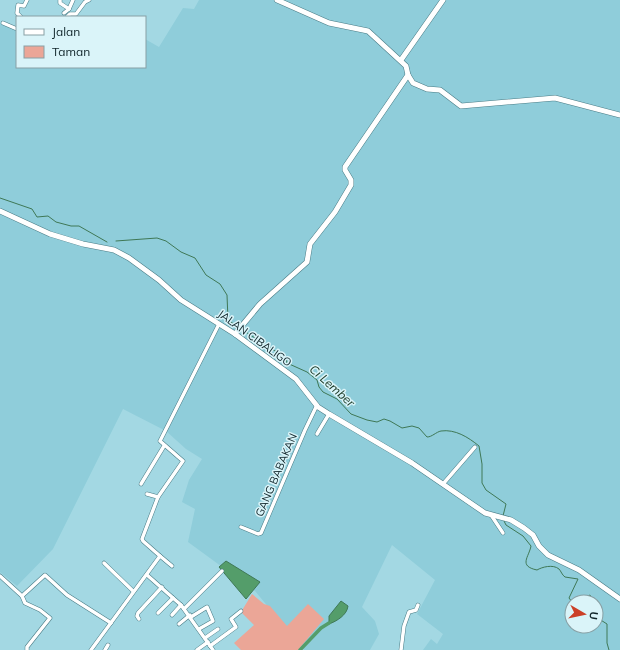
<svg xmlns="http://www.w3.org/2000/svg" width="620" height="650" viewBox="0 0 620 650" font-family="Mulish,sans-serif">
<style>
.built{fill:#8fcdda;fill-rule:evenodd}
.green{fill:#eba697}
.water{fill:#549d6a;stroke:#3f7856}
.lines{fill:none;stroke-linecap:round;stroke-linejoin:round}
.stream{stroke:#3f7856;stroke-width:1}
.canal{stroke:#549d6a;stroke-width:3.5}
.street-casing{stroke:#497c86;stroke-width:4.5}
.secondary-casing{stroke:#497c86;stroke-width:6}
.street{stroke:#fff;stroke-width:3.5}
.secondary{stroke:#fff;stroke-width:5}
.labels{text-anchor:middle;stroke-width:3;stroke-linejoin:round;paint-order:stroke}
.street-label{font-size:11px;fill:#0e2328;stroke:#daf4f9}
.water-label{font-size:12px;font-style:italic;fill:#15341f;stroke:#daf4f9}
</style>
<rect width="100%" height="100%" fill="#a3d8e3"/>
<!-- built -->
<path class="built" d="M199,0H620V650H423L431,639L437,644L443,634L417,614L435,580L392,545L362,607L375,621L379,634L370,650H304L255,591L188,542L195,509L182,502L189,480L202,459L186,449L166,431L123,409L53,549L17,586L0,572V23L17,29V67H145V39L159,47L183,8L194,9ZM572,602H596V626H572Z"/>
<!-- green -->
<polygon class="green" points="252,594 264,604 270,606 287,626 308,604 324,619 298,650 241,650 234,643 254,625 241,612"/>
<!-- water -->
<g class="water">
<polygon points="226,561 260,582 246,599 219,567"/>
<path d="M341,601L348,606C347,615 337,621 329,624V616Z"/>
</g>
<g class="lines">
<!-- stream -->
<g class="stream">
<polyline points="0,198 32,209 37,217 48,216 56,222 71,226 79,226 107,242"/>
<polyline points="116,241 157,238 166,241 181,252 195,258 206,275 220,284 227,295 228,320 238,327"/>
<path d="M241,329L286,358L287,363L307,372L317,380L319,387L323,392L337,399L351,414L367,420L377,422L384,419L390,421L402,428L412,426L419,428L427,437C432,437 436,432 441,431C455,429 468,437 479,446L482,464V483L486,490L506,504L503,516"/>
<path d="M504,521L506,525L523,536L531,546C529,557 518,566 537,570C542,567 553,564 559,569C561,571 562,575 565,577L578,579L569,598L572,602"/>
<polyline points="582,602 589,595 591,596 593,602"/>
<polyline points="596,617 607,624 607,643 609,650"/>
</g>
<!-- canal -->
<polyline class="canal" points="300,650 321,628 329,623"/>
<defs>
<g id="street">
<polyline points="60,0 60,3 69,9"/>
<polyline points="64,13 69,9 73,0"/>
<polyline points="21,17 17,13 18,5 24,6 27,0"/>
<polyline points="67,17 70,14 76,14 85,2 89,0"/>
<polyline points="3,23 17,29"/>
<polyline points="317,434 329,414"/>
<polyline points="141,484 164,446"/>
<polyline points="443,484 475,447"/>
<polyline points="147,494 158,497"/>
<polyline points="491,515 503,533"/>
<polyline points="241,527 258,534 261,533 305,430 317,405"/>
<polyline points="160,556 172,566"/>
<polyline points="104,563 133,591"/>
<polyline points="147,575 181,605 213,650"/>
<polyline points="0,576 22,596 45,575 67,595 111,623"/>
<polyline points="22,596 25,603 40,610 50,618 27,647 27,650"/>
<polyline points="184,609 222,571"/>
<polyline points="158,613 173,598"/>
<polyline points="172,615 181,605"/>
<polyline points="191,617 207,607 213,621 199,629"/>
<polyline points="139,619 137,616 138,613 162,587"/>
<polyline points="179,624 190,615"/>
<polyline points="205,638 218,629"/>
<polyline points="210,646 236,627 231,619 241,611"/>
<polyline points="91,650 160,556 143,541 142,539 158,497 183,461 160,441 219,324"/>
<polyline points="105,650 108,645"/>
<polyline points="197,650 208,642"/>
<polyline points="401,650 404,626 409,612 416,610 418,605"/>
</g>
<g id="secondary">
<polyline points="277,0 329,23 368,31 406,66 408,75 413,83 427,89 440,90 461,106 555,98 620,115"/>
<polyline points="401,60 443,0"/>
<polyline points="0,211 50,234 83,244 114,250 129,258 159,280 181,300 235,334 296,379 318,407 329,414 412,463 485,513 511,520 524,528 533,535 539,546 548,555 579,570 620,599"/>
<polyline points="235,334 260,304 307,262 310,244 335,212 351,185 351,180 345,170 345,167 408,75"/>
</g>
</defs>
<!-- street casing -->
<use href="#street" class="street-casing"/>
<!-- secondary casing -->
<use href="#secondary" class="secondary-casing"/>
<!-- street -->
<use href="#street" class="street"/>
<!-- secondary -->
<use href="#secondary" class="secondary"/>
</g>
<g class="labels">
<!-- street labels -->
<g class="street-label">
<text transform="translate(255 338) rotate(36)" y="4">JALAN CIBALIGO</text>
<text transform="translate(276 475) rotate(-67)" y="4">GANG BABAKAN</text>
</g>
<!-- water labels -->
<g class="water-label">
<text transform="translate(332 386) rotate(42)" y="4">Ci Lember</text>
</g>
</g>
<!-- legend -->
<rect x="16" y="16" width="130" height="52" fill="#daf4f9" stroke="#88a0a5"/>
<rect x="24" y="29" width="20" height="6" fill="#ffffff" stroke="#88a0a5"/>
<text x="52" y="36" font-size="12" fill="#0e2328">Jalan</text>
<rect x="24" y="46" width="20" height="12" fill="#eba697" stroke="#88a0a5"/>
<text x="52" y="56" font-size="12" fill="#0e2328">Taman</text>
<!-- north arrow -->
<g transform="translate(584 614) rotate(99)"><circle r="19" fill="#daf4f9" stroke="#88a0a5"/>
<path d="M0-3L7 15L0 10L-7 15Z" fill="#cb4028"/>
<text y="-6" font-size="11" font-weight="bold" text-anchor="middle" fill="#0e2328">U</text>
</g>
</svg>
